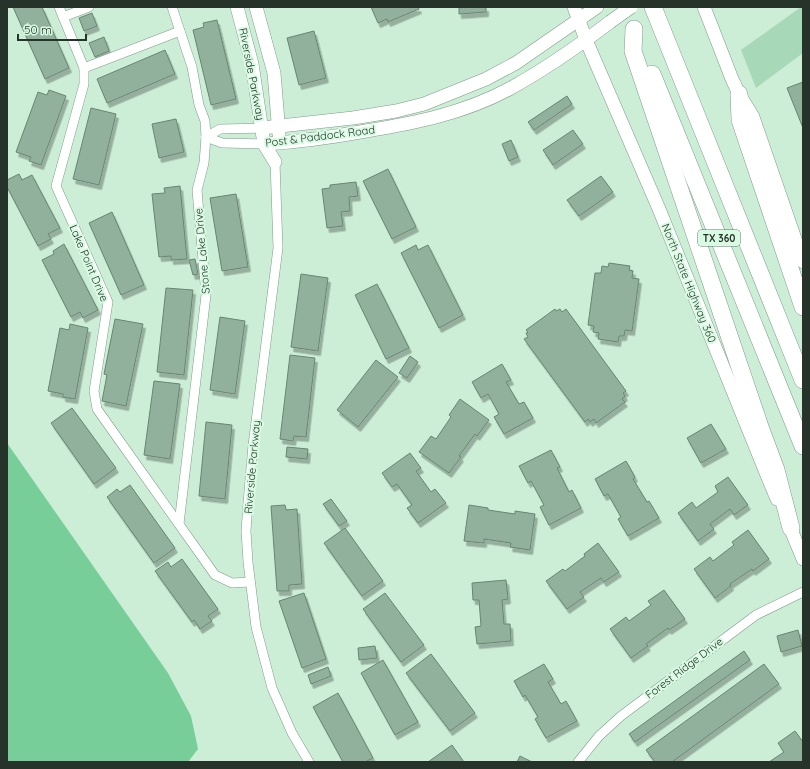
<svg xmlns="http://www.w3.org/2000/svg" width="810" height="769" viewBox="0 0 810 769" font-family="Quicksand,sans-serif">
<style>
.green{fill:#a7d9b8}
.water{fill:#78ce98}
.building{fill:#91b19c;stroke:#678671;filter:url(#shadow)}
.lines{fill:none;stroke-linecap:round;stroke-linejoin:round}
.street-casing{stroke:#7e9d88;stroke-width:10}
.secondary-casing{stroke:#7e9d88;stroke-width:14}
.highway-casing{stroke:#7e9d88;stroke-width:18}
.street{stroke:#fff;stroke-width:9}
.secondary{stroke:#fff;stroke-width:13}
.highway{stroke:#fff;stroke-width:17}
.secondary-bridge-casing{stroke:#7e9d88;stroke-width:14;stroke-linecap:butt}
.secondary-bridge{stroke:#fff;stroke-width:13}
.labels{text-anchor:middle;stroke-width:4;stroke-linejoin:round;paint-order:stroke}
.shield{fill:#d9fae3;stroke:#5c6f62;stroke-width:1}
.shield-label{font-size:10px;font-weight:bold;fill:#26332a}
.street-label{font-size:11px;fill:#26332a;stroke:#d9fae3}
</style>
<defs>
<filter id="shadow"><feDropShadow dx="2.5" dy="4.5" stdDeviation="0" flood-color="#0004"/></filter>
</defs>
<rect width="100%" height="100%" fill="#ccedd6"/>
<!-- green -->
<polygon class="green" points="801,7 803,7 803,53 756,88 741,50"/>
<!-- water -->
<polygon class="water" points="7,443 168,673 191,716 198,749 188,762 7,762"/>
<!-- building -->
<g class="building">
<polygon points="13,7 42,7 69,68 45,79"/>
<polygon points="371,7 418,7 419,9 388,22 387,19 378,23"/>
<polygon points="459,7 486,7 486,12 459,14"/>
<polygon points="92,13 97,26 84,31 79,18"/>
<polygon points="217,20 236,99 211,105 193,30 204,27 203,23"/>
<polygon points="314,31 326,78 299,85 287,38"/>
<polygon points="104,37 109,51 95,57 89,43"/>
<polygon points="165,50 175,74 107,103 97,79"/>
<polygon points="803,82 803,128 787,88"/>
<polygon points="49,90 66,96 41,165 29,161 31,157 16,152 38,92 47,95"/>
<polygon points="567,96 572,104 534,130 528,122"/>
<polygon points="91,108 116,114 99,185 73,179"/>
<polygon points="176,119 184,152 159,158 152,124"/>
<polygon points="573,130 583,144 553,165 543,150"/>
<polygon points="511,140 518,157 509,161 502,144"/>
<polygon points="388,169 416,227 392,239 363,181"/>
<polygon points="19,174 22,180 32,175 60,228 48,234 51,239 38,246 7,187 7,180"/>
<polygon points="601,176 613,192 579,216 567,200"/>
<polygon points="356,182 358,196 349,197 350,211 341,212 343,226 327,228 322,189 330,188 330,185"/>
<polygon points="180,186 187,259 171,260 171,256 159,257 152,194 165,193 164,188"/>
<polygon points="236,194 248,267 222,271 210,198"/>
<polygon points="112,212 144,285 121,295 89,223"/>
<polygon points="64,244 98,310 83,318 80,312 71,317 42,260 54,254 53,251"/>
<polygon points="416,245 418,250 428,245 463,315 439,328 401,253"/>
<polygon points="195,259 198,274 193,275 189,260"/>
<polygon points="609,263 630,266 629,270 633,271 632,278 639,279 632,331 625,330 624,336 619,336 618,342 598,339 599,333 593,332 594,326 588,325 595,273 601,273 602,266 608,267"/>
<polygon points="301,274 328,278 318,351 291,347"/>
<polygon points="377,284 409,348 386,359 355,295"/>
<polygon points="166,288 193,290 184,375 157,372"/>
<polygon points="555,309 556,311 560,309 562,312 566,309 626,391 623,393 625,396 622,399 625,402 596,423 594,419 590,422 588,419 585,422 524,339 528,337 526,333 528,332 526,330"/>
<polygon points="220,317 245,321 235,394 210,390"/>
<polygon points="115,319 143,324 126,406 102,401 107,375 104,374"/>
<polygon points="70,324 88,328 75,399 63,397 63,394 48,391 60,328 69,330"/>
<polygon points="290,355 315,358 306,437 294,436 293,441 280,439"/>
<polygon points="410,356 418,362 407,378 399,373"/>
<polygon points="376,360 398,377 358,427 337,410"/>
<polygon points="502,364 511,380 506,382 519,404 524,402 533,418 504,434 494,417 499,414 488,394 481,398 472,382"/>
<polygon points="154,381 180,384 170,459 144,455"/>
<polygon points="460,399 489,420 477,436 475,434 459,456 461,457 449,473 419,452 431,436 436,439 451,417 449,415"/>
<polygon points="72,408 116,468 94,484 51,423"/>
<polygon points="206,422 232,425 225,499 199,496"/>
<polygon points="711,424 726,449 701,463 687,438"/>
<polygon points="287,447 308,449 307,459 286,457"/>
<polygon points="551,450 560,467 557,468 569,492 572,490 581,508 549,525 540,507 544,505 531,481 528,483 519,466"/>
<polygon points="410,453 421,468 416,471 431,492 435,489 446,503 418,523 407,508 412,505 397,484 392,487 382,473"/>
<polygon points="626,461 635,477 633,479 647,502 649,501 659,518 628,536 618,519 621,517 608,494 604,496 595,479"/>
<polygon points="728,477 748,505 734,515 730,509 710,524 714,529 698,541 678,513 692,502 696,508 718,492 715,486"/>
<polygon points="130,485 175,548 154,563 107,497 117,489 120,492"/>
<polygon points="331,499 347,521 339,526 323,504"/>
<polygon points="285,505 286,510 297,509 302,584 289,585 289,591 277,591 271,506"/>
<polygon points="469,505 488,508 488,510 515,514 515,511 535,514 530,550 510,547 511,543 484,539 484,543 464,541"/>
<polygon points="345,528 383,581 362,596 324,543"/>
<polygon points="748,530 769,559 753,571 752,569 730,584 731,586 715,598 694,569 710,557 713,561 734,545 732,542"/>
<polygon points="598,543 619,572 604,582 601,578 580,592 584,597 567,609 546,581 563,569 565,571 585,556 584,554"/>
<polygon points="182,559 218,609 208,616 212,621 200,629 194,620 192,622 155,571 168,562 171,567"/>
<polygon points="506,580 508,599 502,600 504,624 510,624 511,641 477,644 475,627 481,626 479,600 473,600 472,583"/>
<polygon points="664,590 685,619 669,630 668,628 646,644 648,646 631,658 610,629 626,617 629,621 651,605 648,601"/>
<polygon points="304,593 326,659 302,668 279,601"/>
<polygon points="385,593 424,645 401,662 363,609"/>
<polygon points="798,630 802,646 781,652 777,636"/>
<polygon points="375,646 377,658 359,660 358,648"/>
<polygon points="744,651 750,660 635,742 629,734"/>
<polygon points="431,654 475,713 450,731 406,673"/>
<polygon points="383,660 418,722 395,735 361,673"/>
<polygon points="544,664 553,679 548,682 561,704 566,701 577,721 546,738 535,719 538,717 525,695 523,697 514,681"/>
<polygon points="764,664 779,684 672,762 655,762 646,750"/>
<polygon points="328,667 331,676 311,684 308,675"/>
<polygon points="338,693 373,758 365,762 343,762 313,707"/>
<polygon points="795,731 803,742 803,762 769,762 784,752 778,743"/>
<polygon points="452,745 464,762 428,762"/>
<polygon points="520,756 532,762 517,762"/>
</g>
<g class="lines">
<defs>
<g id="street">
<polyline points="59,7 84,68 84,84 56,186 108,302 94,391 97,409 215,575 232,583 250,582"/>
<polyline points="172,7 192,67 199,105 205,121 206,137 204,163 197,190 206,295 179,524"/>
<polyline points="63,17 89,7"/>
<polyline points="84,68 180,31"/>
<polyline points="206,137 222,143 264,144"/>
<polyline points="206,137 220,129 262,128"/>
<polyline points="275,162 278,248 253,445 248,503 246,531 248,562 256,627 272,688 292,733 309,762"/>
<polyline points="578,762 599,736 621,716 756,615 803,592"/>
</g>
<g id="secondary">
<polyline points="237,7 252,64 264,144 275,162"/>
<polyline points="256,7 274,73 279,134"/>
<polyline points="574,7 586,40 659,209 767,475 777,499"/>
<polyline points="704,7 732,79 739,94 753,117 803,262"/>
<polyline points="262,128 353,118 396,111 424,104 486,79 516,63 597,7"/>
<path d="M264,144C298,142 333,137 366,131C415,123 465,113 509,89C544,70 577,47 610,22"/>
<polyline points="787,520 803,559"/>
</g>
<g id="highway">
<polyline points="653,7 803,380"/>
<polyline points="634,29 633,51 760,427 776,470 791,528"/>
<polyline points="652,74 803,446"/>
<polyline points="739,94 740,120 803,307"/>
</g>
</defs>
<!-- street casing -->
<use href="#street" class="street-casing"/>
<!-- secondary casing -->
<use href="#secondary" class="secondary-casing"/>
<!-- highway casing -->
<use href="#highway" class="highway-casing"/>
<!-- street -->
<use href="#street" class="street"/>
<!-- secondary -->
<use href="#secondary" class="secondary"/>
<!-- highway -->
<use href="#highway" class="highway"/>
<defs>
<polyline id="secondary-bridge" points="610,22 631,7"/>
</defs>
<!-- secondary-bridge casing -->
<use href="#secondary-bridge" class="secondary-bridge-casing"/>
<!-- secondary-bridge -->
<use href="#secondary-bridge" class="secondary-bridge"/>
</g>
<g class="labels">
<!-- shield labels -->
<rect class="shield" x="698" y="230" width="42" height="16" rx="3"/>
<g class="shield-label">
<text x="719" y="242">TX 360</text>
</g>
<!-- street labels -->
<g class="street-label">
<text transform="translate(252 74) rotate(79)" y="4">Riverside Parkway</text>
<text transform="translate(320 136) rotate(-7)" y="4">Post &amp; Paddock Road</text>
<text transform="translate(202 251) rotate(-95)" y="4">Stone Lake Drive</text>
<text transform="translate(89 263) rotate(67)" y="4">Lake Point Drive</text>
<text transform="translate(689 283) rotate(68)" y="4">North State Highway 360</text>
<text transform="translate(252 467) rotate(-85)" y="4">Riverside Parkway</text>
<text transform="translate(684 668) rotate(-37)" y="4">Forest Ridge Drive</text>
</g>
</g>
<!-- border -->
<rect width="810" height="769" fill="none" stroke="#26332a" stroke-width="16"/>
<!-- scale -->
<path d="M18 34v6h68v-6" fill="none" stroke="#26332a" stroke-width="2"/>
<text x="24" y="34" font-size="12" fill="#26332a" stroke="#d9fae3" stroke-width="3" paint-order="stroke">50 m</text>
</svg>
